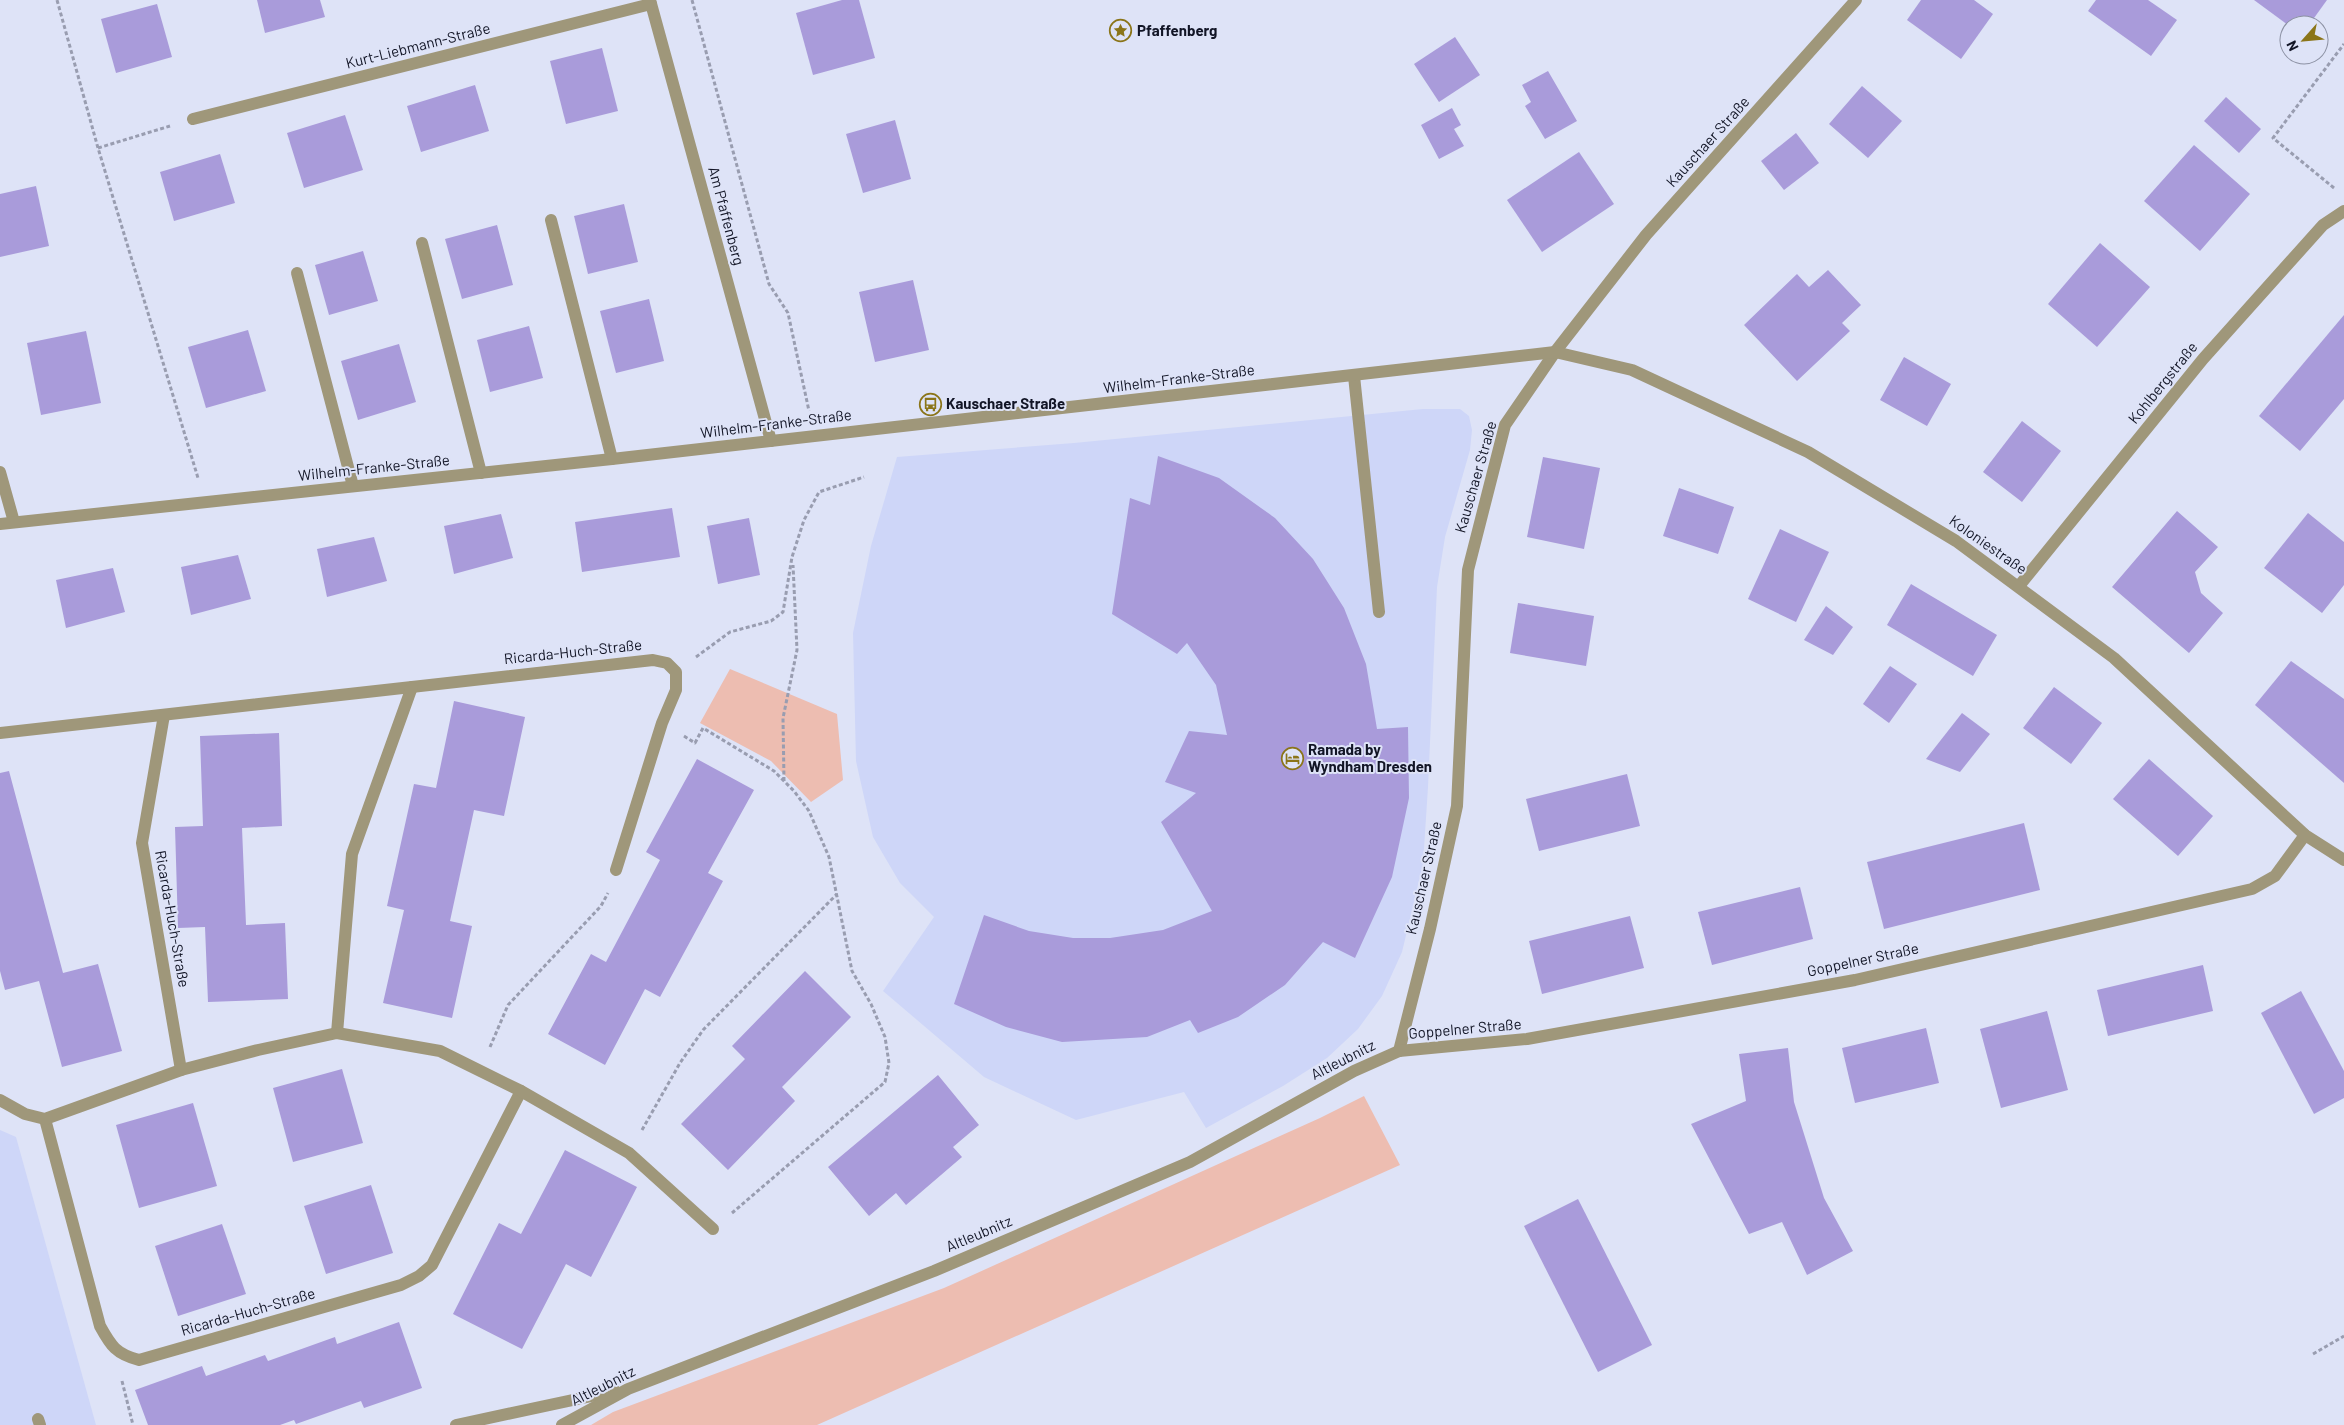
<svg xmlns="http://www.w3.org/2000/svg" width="2344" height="1425" viewBox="0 0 2344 1425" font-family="Barlow,sans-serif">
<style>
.built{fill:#ced6f8}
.green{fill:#edbdb1}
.building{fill:#a99bda}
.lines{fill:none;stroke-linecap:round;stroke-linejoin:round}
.path{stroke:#999db0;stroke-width:3;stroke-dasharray:4 2.5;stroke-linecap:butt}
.service{stroke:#9f977a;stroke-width:12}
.minor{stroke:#9f977a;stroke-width:12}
.tertiary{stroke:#9f977a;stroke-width:12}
.labels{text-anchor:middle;stroke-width:4;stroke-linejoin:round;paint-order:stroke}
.poi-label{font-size:15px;font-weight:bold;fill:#121526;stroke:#dee3f7;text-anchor:start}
.street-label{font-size:15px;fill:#121526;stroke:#dee3f7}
</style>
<rect width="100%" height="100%" fill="#dee3f7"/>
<!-- built -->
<g class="built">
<polygon points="1423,409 1460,409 1469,416 1472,430 1470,450 1445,537 1437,587 1428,787 1423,864 1402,952 1382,996 1358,1029 1327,1058 1283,1086 1206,1128 1184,1092 1076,1120 984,1077 883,991 934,917 900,883 873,837 856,761 853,633 871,546 897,457 1074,443"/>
<polygon points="0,1130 16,1137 96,1425 0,1425"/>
</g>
<!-- green -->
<g class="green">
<polygon points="730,669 837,714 843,780 811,802 771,761 700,723"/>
<polygon points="1364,1096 1400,1165 817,1425 591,1425 613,1412 944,1288 1320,1118"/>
</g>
<!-- building -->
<g class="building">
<polygon points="257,0 320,0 325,17 265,33"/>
<polygon points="842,0 859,0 875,58 813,75 796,13"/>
<polygon points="1921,0 1974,0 1993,14 1961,59 1907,20"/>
<polygon points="2096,0 2148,0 2177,20 2151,56 2088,11"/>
<polygon points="2254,0 2327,0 2309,25 2288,25"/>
<polygon points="157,4 172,57 116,73 101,19"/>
<polygon points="1455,37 1480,75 1439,102 1414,64"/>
<polygon points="602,48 618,111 566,124 550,61"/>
<polygon points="1548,71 1577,121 1545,139 1525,106 1531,102 1522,85"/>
<polygon points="475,85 489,131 421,152 407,106"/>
<polygon points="1862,86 1902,121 1868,158 1829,124"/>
<polygon points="2226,97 2261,129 2239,153 2204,121"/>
<polygon points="1452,108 1461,125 1454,129 1464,146 1439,159 1421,125"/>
<polygon points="345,115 363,170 304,188 287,133"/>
<polygon points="895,120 911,179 863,193 846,134"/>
<polygon points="1796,133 1819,163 1784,190 1761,161"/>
<polygon points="2194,145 2250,194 2200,251 2144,201"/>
<polygon points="1579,152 1614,204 1542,252 1507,200"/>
<polygon points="220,154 235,203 174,221 160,172"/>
<polygon points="36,186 49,246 0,257 0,194"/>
<polygon points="624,204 638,262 588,274 574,216"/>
<polygon points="497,225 513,285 462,299 445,239"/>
<polygon points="2100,243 2150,287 2097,347 2048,304"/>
<polygon points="363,251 378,301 329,315 315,265"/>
<polygon points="1828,270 1861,305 1842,323 1850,331 1797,381 1744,325 1797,274 1809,287"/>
<polygon points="913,280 929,350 875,362 859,292"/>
<polygon points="649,299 664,361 616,373 600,311"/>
<polygon points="2344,315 2344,399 2300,451 2259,416"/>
<polygon points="529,326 543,378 490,392 477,340"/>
<polygon points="248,330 266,391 206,408 188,347"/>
<polygon points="86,331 101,403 41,415 27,343"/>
<polygon points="399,344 416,402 358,420 341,361"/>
<polygon points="1904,357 1951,384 1927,426 1880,400"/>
<polygon points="2022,421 2061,451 2022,502 1983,472"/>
<polygon points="1158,456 1219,478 1275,518 1313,559 1344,608 1366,664 1377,729 1408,727 1409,798 1392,877 1355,958 1323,942 1285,985 1238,1017 1198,1033 1190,1020 1147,1037 1062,1042 1006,1027 954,1004 984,915 1029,931 1073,938 1110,938 1163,930 1212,911 1161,822 1196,793 1165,782 1189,731 1227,735 1216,685 1187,643 1177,654 1112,614 1130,498 1150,505"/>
<polygon points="1543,457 1600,468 1584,549 1527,537"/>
<polygon points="1679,488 1734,507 1718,554 1663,536"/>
<polygon points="672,508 680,557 582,572 575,522"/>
<polygon points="2177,511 2218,547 2195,572 2201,593 2223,613 2189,653 2112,587"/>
<polygon points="2308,513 2344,542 2344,585 2322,613 2264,568"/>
<polygon points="501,514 513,558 454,574 444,526"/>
<polygon points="749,518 760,575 718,584 707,526"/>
<polygon points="1780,529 1829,552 1796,622 1748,599"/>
<polygon points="374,537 387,581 327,597 317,549"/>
<polygon points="238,555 251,599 191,615 181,567"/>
<polygon points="113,568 125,612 66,628 56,580"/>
<polygon points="1911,584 1997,635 1973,676 1887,625"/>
<polygon points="1518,603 1594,616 1586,666 1510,653"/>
<polygon points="1826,606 1853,627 1833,655 1804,640"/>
<polygon points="2291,661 2344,699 2344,783 2255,705"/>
<polygon points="1890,666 1917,684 1889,723 1863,704"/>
<polygon points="2054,687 2102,723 2071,764 2023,728"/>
<polygon points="454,701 525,717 504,816 474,810 450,921 472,926 452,1018 383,1003 404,910 387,906 414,784 436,788"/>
<polygon points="1962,713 1990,734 1960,772 1926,759"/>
<polygon points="279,733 282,826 242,828 246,925 285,923 288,999 208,1002 205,927 178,928 175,827 203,826 200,736"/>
<polygon points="697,759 754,790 708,873 723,881 660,997 645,989 605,1065 548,1034 591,954 606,962 660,860 646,852"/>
<polygon points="2149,759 2213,816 2178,856 2113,799"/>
<polygon points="9,771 63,973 98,964 122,1051 62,1067 39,981 5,990 0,971 0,773"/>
<polygon points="1627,774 1640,826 1539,851 1526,799"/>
<polygon points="2024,823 2040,890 1884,929 1867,862"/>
<polygon points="1800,887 1813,939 1712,965 1698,912"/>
<polygon points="1630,916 1644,968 1542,994 1529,941"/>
<polygon points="2203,965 2213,1011 2108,1036 2097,990"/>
<polygon points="805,971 851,1017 782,1087 795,1101 728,1170 681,1124 745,1059 732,1046"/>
<polygon points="2301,991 2344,1071 2344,1098 2314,1114 2261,1013"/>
<polygon points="2047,1011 2068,1090 2001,1108 1980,1029"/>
<polygon points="1926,1028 1939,1083 1855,1103 1842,1048"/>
<polygon points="1788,1048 1794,1102 1824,1198 1853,1251 1807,1275 1782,1222 1749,1234 1691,1124 1746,1101 1739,1054"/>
<polygon points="342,1069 363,1143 293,1162 273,1088"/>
<polygon points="938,1075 979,1125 953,1147 962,1157 906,1205 896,1193 869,1216 828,1167"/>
<polygon points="193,1103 217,1186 139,1208 116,1125"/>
<polygon points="565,1150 637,1187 591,1277 566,1264 522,1349 453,1314 499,1223 521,1234"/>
<polygon points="371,1185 393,1253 326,1274 304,1206"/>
<polygon points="1578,1199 1652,1345 1598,1372 1524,1226"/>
<polygon points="222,1224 246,1294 178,1316 155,1246"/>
<polygon points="399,1322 422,1388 364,1408 361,1401 296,1424 294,1420 280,1425 148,1425 135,1390 202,1366 206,1376 265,1355 268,1361 335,1337 337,1344"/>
</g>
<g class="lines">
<!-- path -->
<g class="path">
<polyline points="57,0 98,148 198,478"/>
<polyline points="692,0 769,284 788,313 809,411"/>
<polyline points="98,148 170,126"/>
<polyline points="2334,188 2273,138 2344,44"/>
<polyline points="696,657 730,632 771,621 783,612 792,557 804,520 819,492 864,477"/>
<polyline points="684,736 695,743 703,728 774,771 794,791 809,811 829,857 852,971 871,1004 885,1037 889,1063 885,1082 732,1213"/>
<polyline points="784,781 783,718 797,650 793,565"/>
<polyline points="490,1047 508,1005 601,906 608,893"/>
<polyline points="642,1130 680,1063 703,1030 837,894"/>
<polyline points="2313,1354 2344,1336"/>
<polyline points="122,1381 133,1425"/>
</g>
<!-- service -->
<g class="service">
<polyline points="551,220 612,459"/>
<polyline points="422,243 481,473"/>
<polyline points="297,273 353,486"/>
<polyline points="1354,376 1379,612"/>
<polyline points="164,715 142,843 181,1070"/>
<polyline points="0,733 653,660 667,663 676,672 676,690 662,723 616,870"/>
<polyline points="337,1033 352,854 412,687"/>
<path d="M45,1119L100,1326C111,1346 116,1354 139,1360L401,1285L419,1276L432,1265L521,1091"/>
<polyline points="38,1419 40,1425"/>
</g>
<!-- minor -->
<g class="minor">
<polyline points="650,0 771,441"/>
<polyline points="193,119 651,4"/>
<polyline points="0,472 14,522"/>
<polyline points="2019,586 2203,359 2323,225 2344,211"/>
<polyline points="1399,1051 1430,929 1457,806 1468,570 1505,425 1555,352 1646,235 1856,0"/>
<polyline points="0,1100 25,1114 45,1119 181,1070 258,1050 337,1033 440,1051 521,1091 629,1153 713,1229"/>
<polyline points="456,1425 615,1391"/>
<polyline points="562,1425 628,1389 934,1271 1190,1162 1354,1071 1399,1051 1527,1039 1855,980 2252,889 2275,876 2305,835"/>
</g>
<!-- tertiary -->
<polyline class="tertiary" points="0,524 612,459 1555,352 1632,370 1808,452 1956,541 2114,658 2305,835 2344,860"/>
</g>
<!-- icons -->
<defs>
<symbol id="sight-ring" viewBox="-11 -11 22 22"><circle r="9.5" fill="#dee3f7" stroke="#8b7519" stroke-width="1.5"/><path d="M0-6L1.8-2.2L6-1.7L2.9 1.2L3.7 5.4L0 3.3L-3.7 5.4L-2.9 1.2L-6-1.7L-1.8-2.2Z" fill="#8b7519"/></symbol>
<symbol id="bus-ring" viewBox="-11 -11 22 22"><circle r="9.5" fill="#dee3f7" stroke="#8b7519" stroke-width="1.5"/><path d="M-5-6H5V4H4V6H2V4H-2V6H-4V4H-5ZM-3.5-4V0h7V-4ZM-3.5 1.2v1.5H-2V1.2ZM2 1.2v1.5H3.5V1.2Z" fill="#8b7519"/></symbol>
<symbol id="hotel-ring" viewBox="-11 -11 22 22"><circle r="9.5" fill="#dee3f7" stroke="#8b7519" stroke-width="1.5"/><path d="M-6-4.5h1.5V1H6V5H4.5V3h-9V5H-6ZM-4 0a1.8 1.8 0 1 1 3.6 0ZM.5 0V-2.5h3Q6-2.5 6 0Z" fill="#8b7519"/></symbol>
</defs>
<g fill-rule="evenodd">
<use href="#sight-ring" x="1108" y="18" width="25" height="25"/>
<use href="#bus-ring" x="918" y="392" width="25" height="25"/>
<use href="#hotel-ring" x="1280" y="746" width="25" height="25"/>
</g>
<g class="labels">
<!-- poi labels -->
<g class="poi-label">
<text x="1137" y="36">Pfaffenberg</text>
<text x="946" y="409">Kauschaer Straße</text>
<text x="1308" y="755">Ramada by<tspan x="1308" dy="17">Wyndham Dresden</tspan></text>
</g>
<!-- street labels -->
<g class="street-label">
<text transform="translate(418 46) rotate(-14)" y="5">Kurt-Liebmann-Straße</text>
<text transform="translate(1708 142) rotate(-48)" y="5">Kauschaer Straße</text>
<text transform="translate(726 216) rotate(75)" y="5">Am Pfaffenberg</text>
<text transform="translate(1179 379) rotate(-7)" y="5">Wilhelm-Franke-Straße</text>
<text transform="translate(2163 383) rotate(-51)" y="5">Kohlbergstraße</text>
<text transform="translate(776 424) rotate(-7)" y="5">Wilhelm-Franke-Straße</text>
<text transform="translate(374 468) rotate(-6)" y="5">Wilhelm-Franke-Straße</text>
<text transform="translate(1476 477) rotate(-74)" y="5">Kauschaer Straße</text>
<text transform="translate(1988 545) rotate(35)" y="5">Koloniestraße</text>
<text transform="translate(573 652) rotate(-6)" y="5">Ricarda-Huch-Straße</text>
<text transform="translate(1424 878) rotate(-77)" y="5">Kauschaer Straße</text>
<text transform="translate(172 919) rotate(80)" y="5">Ricarda-Huch-Straße</text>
<text transform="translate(1863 960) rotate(-12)" y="5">Goppelner Straße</text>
<text transform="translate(1465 1029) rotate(-5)" y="5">Goppelner Straße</text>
<text transform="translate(1343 1060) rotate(-27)" y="5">Altleubnitz</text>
<text transform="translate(979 1234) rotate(-23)" y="5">Altleubnitz</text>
<text transform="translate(248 1312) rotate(-16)" y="5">Ricarda-Huch-Straße</text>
<text transform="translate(603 1386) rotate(-27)" y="5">Altleubnitz</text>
</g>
</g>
<!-- north arrow -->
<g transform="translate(2304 40) rotate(243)"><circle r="24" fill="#dee3f7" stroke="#8c91a3"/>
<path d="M0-4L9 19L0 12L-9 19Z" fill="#8b7519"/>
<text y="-8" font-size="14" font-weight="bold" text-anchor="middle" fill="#121526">N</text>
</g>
</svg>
